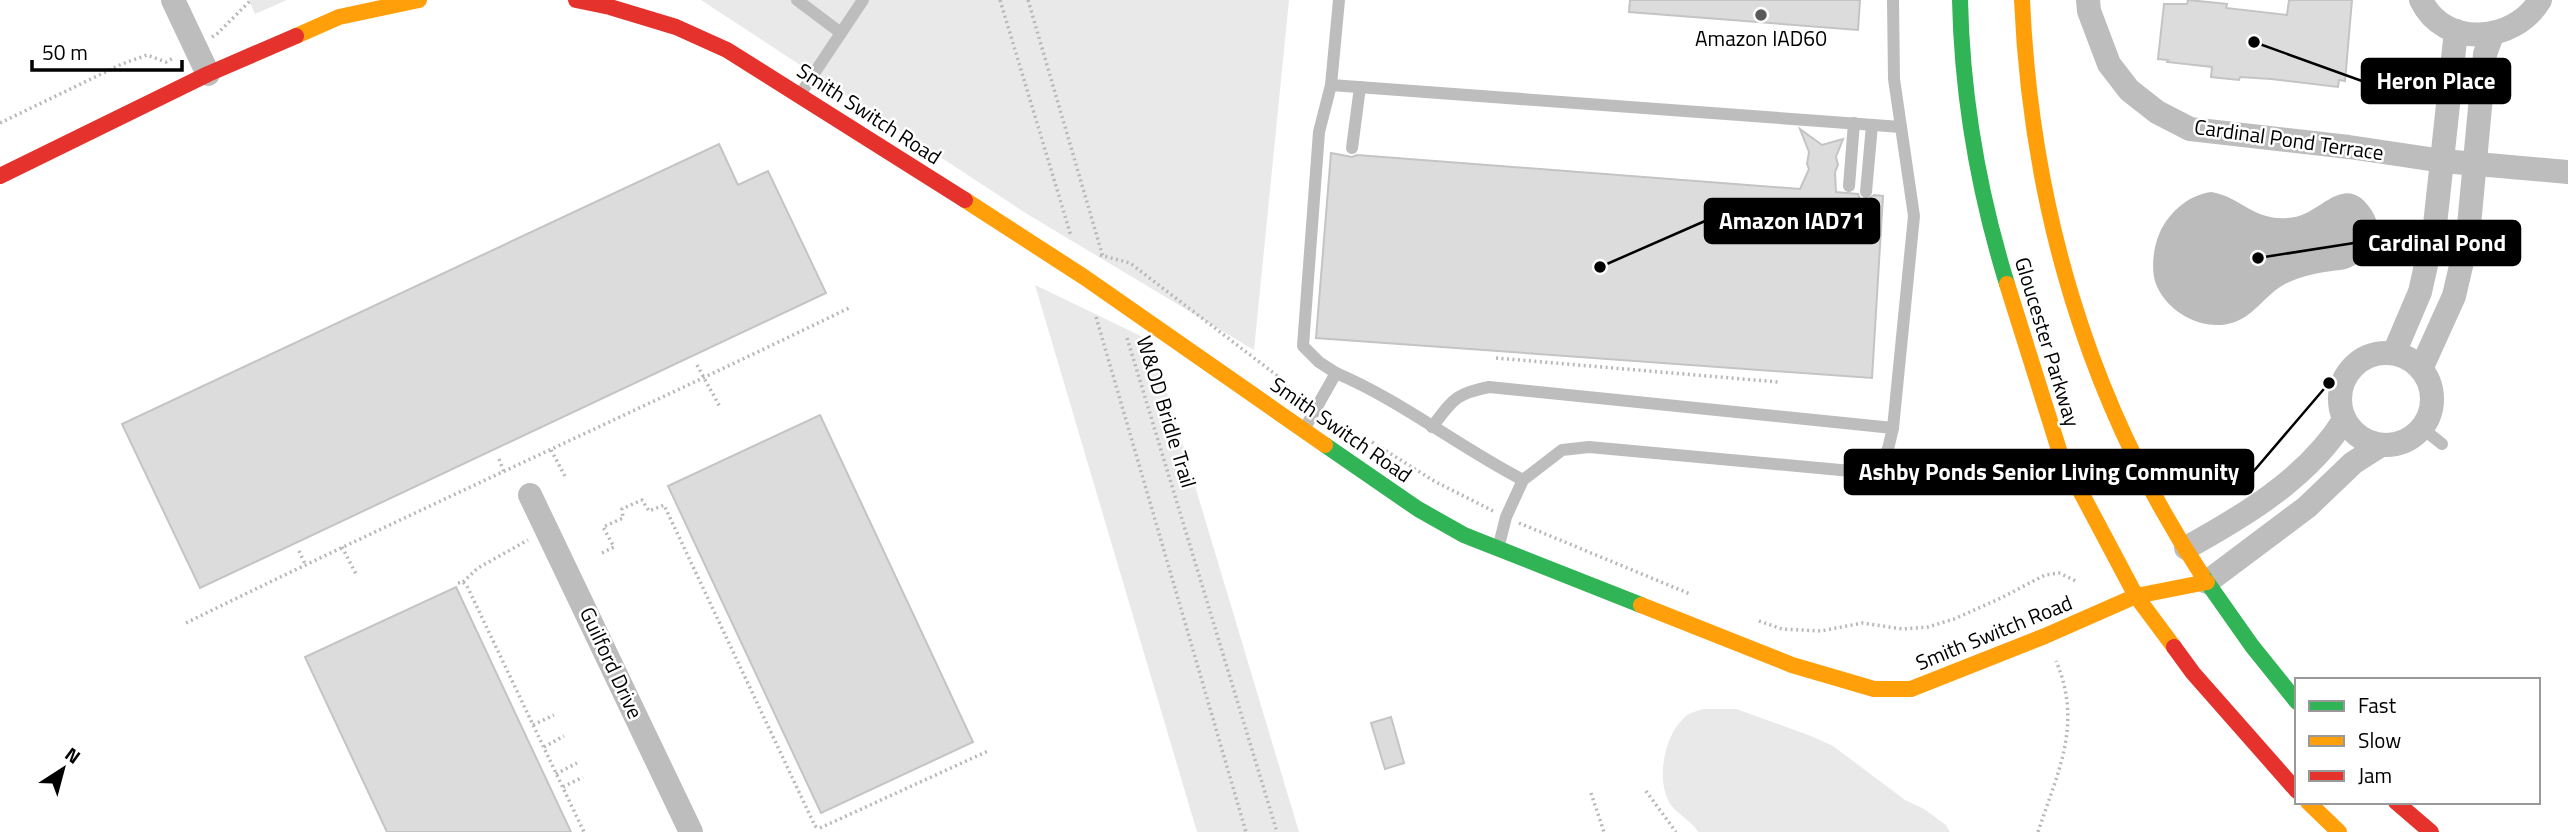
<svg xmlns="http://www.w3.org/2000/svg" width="2568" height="832" viewBox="0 0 2568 832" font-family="'Titillium Web',sans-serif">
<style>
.green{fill:#e9e9e9}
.water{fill:#bbb}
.building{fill:#dcdcdc;stroke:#c4c4c4;stroke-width:2}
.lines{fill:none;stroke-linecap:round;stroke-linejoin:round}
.path{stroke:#b8b8b8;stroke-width:3.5;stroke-dasharray:2 3.5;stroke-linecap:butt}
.lane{stroke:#bdbdbd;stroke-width:12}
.street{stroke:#bdbdbd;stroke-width:24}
.fast{stroke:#30b455;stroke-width:16}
.slow{stroke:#ff9f0a;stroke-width:16}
.jam{stroke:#e5322d;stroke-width:16}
.poi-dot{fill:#595959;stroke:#fff;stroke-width:2.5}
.labels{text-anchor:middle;stroke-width:5;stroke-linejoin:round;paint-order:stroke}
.poi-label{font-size:21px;fill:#000;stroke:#fff}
.street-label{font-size:21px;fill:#000;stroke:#fff}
.leader{fill:none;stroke:#000;stroke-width:2.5}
.callout-dot{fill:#000;stroke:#fff;stroke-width:2.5}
.callout{fill:#000;stroke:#000;stroke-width:2.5}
.callout-label{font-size:23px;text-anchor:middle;font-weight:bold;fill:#fff}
</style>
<rect width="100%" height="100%" fill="#fff"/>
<!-- green -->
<g class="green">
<polygon points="249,0 287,0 255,14"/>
<polygon points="701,0 1289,0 1254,350 1027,214"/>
<polygon points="1035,285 1143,337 1162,376 1299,832 1197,832"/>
<path d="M1703,709H1736L1811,736L1833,746L1905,800L1924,809L1946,825L1950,832H1698C1691,820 1678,815 1671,805C1655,782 1664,736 1684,718C1688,713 1697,711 1703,709Z"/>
</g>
<!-- water -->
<path class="water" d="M2211,192C2243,197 2254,224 2295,217C2322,212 2346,170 2372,211C2386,234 2374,256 2351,267C2343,271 2334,270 2325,272C2312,274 2297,278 2285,284C2266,294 2256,314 2235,322C2205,333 2167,313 2156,284C2151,271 2153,250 2158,237C2166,215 2187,195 2211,192Z"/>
<!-- building -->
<g class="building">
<polygon points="1630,0 1860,0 1858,30 1629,12"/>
<polygon points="2188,0 2227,4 2226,8 2287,15 2289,0 2352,0 2345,81 2339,80 2338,87 2271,79 2240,77 2239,80 2211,77 2212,67 2167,62 2168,60 2158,59 2164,4 2187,4"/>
<polygon points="1800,129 1822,145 1843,139 1836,157 1838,165 1835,172 1836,192 1858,194 1860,199 1866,201 1874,195 1883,196 1872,378 1316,338 1331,153 1352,157 1357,155 1800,189 1809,169 1807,164 1809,152"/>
<polygon points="719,144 738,185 768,171 826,293 200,588 122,424"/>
<polygon points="820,415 973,742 821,813 668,486"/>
<polygon points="456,587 571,832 387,832 305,657"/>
<polygon points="1391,717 1404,763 1385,769 1371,723"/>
</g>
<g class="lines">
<!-- path -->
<g class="path">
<polyline points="1000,0 1071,236"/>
<polyline points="1028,0 1103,257"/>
<polyline points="212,37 218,33 251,0"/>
<polyline points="0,123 122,64 147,55 166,62 175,57"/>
<polyline points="1100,255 1130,263 1288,384"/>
<polyline points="1096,317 1246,832"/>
<polyline points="1127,338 1277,832"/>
<polyline points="1496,358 1778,382"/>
<polyline points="697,365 720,407"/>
<polyline points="1372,442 1434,481 1493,511"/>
<polyline points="551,450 566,478"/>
<polyline points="499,459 504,472"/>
<polyline points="1519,523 1690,594"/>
<polyline points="342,547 356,574"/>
<polyline points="299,551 305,564"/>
<polyline points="602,553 614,547 603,527 623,518 622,509 642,500 649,511 664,505 815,826 820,828 988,751"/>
<polyline points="463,582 478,568 528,540"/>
<polyline points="458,583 463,582 467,586 584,832"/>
<polyline points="1759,621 1782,629 1821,631 1862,623 1903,629 1928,627 1954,619 2001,598 2045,575 2059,573 2076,581"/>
<path d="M186,623C405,515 629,415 849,308"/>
<polyline points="533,725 554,715"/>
<polyline points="544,747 564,736"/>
<polyline points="556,774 577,763"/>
<polyline points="563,787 583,777"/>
<polyline points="1646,791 1676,832"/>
<polyline points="1591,793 1604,832"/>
<path d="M2038,832C2058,771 2083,724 2056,661"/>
</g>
<!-- lane -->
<g class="lane">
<polyline points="797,0 841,33"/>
<polyline points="1331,85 1901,127"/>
<polyline points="801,93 863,0"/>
<polyline points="1352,148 1360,87"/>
<polyline points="1849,186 1854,123"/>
<polyline points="1866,192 1872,125"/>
<path d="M1336,373C1402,401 1459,447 1523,480"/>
<path d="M1432,427C1453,400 1454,394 1489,387L1893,428"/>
<polyline points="1305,428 1336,373 1319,362 1303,346 1319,132 1331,85 1339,0"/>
<polyline points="2422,428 2442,444"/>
<polyline points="1499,545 1506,517 1523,480 1562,450 1589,447 1851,471 1877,468 1888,449 1893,428 1914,216 1894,79 1893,0"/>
</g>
<!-- street -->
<g class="street">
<polyline points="173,0 208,74"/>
<polyline points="2088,0 2089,11 2109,64 2129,90 2157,112 2190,129 2349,147 2443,161 2568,172"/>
<path d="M2421,0C2444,49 2515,43 2540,0"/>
<circle cx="2386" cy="399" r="46"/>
<polyline points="2394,353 2420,292 2435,225 2456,31"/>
<polyline points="2421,369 2454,296 2468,236 2485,54 2492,35"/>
<polyline points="530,495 691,832"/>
<path d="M2186,548C2244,516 2308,478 2344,420"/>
<polyline points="2207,582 2307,507 2353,463 2381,445"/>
</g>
<!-- fast -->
<g class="fast">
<path d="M1960,0C1962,96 1979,193 2007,284"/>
<polyline points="1325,445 1418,509 1464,535 1641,605"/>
<polyline points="2202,575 2252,646 2297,702"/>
</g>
<!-- slow -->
<g class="slow">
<path d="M2022,0C2031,206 2088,402 2202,575"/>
<polyline points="296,36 339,17 419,0"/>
<polyline points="965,200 1084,277 1325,445"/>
<polyline points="2007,284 2060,453 2136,596 2174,647"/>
<polyline points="1641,605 1792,665 1874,689 1911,689 2045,636 2136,596 2207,582"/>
<polyline points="2308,802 2339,832"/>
</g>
<!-- jam -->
<g class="jam">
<polyline points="576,0 610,7 676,27 727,50 965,200"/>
<polyline points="0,176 208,74 296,36"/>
<polyline points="2174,647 2193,673 2297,791"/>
<polyline points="2396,802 2431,832"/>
</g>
</g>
<!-- markers -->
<circle class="poi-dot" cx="1761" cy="15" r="7"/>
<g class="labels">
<!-- poi labels -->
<g class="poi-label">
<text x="1761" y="46">Amazon IAD60</text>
</g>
<!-- street labels -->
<g class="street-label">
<text transform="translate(869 114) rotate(33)" y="7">Smith Switch Road</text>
<text transform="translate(2289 140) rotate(8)" y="7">Cardinal Pond Terrace</text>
<text transform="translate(2047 342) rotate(73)" y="7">Gloucester Parkway</text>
<text transform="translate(1166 412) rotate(73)" y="7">W&amp;OD Bridle Trail</text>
<text transform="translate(1341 430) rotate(35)" y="7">Smith Switch Road</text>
<text transform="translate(1994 633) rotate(-22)" y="7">Smith Switch Road</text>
<text transform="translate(611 663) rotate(65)" y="7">Guilford Drive</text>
</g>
</g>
<!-- callouts -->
<path class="leader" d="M2254 42L2362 81M1600 267L1705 221M2258 258L2354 243M2329 383L2253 472"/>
<g class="callout-dot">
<circle cx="2254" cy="42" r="7"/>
<circle cx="1600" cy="267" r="7"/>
<circle cx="2258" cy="258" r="7"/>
<circle cx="2329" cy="383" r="7"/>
</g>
<g class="callout">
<rect x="2362" y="59" width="148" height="44" rx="7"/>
<rect x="1705" y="199" width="174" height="44" rx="7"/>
<rect x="2354" y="221" width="166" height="44" rx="7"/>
<rect x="1845" y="450" width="408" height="44" rx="7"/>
</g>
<g class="callout-label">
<text x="2436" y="89">Heron Place</text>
<text x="1792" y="229">Amazon IAD71</text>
<text x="2437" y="251">Cardinal Pond</text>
<text x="2049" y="480">Ashby Ponds Senior Living Community</text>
</g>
<!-- legend -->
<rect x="2295" y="678" width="245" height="126" fill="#ffffff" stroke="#999999" stroke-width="2"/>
<rect x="2309" y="701" width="35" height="10" fill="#30b455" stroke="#999999" stroke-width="2"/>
<text x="2358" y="713" font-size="21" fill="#000000">Fast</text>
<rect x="2309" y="736" width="35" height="10" fill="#ff9f0a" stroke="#999999" stroke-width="2"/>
<text x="2358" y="748" font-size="21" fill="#000000">Slow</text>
<rect x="2309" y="771" width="35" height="10" fill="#e5322d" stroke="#999999" stroke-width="2"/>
<text x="2358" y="783" font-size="21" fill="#000000">Jam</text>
<!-- north arrow -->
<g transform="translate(63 769) rotate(36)" stroke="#ffffff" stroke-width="5" paint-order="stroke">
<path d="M0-5L12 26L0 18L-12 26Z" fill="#000000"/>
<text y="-10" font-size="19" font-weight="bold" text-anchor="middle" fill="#000000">N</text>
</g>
<!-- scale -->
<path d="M32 60v10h150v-10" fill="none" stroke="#000000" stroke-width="3.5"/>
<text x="42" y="60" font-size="21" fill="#000000" stroke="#ffffff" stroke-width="5" paint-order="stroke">50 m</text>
</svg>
